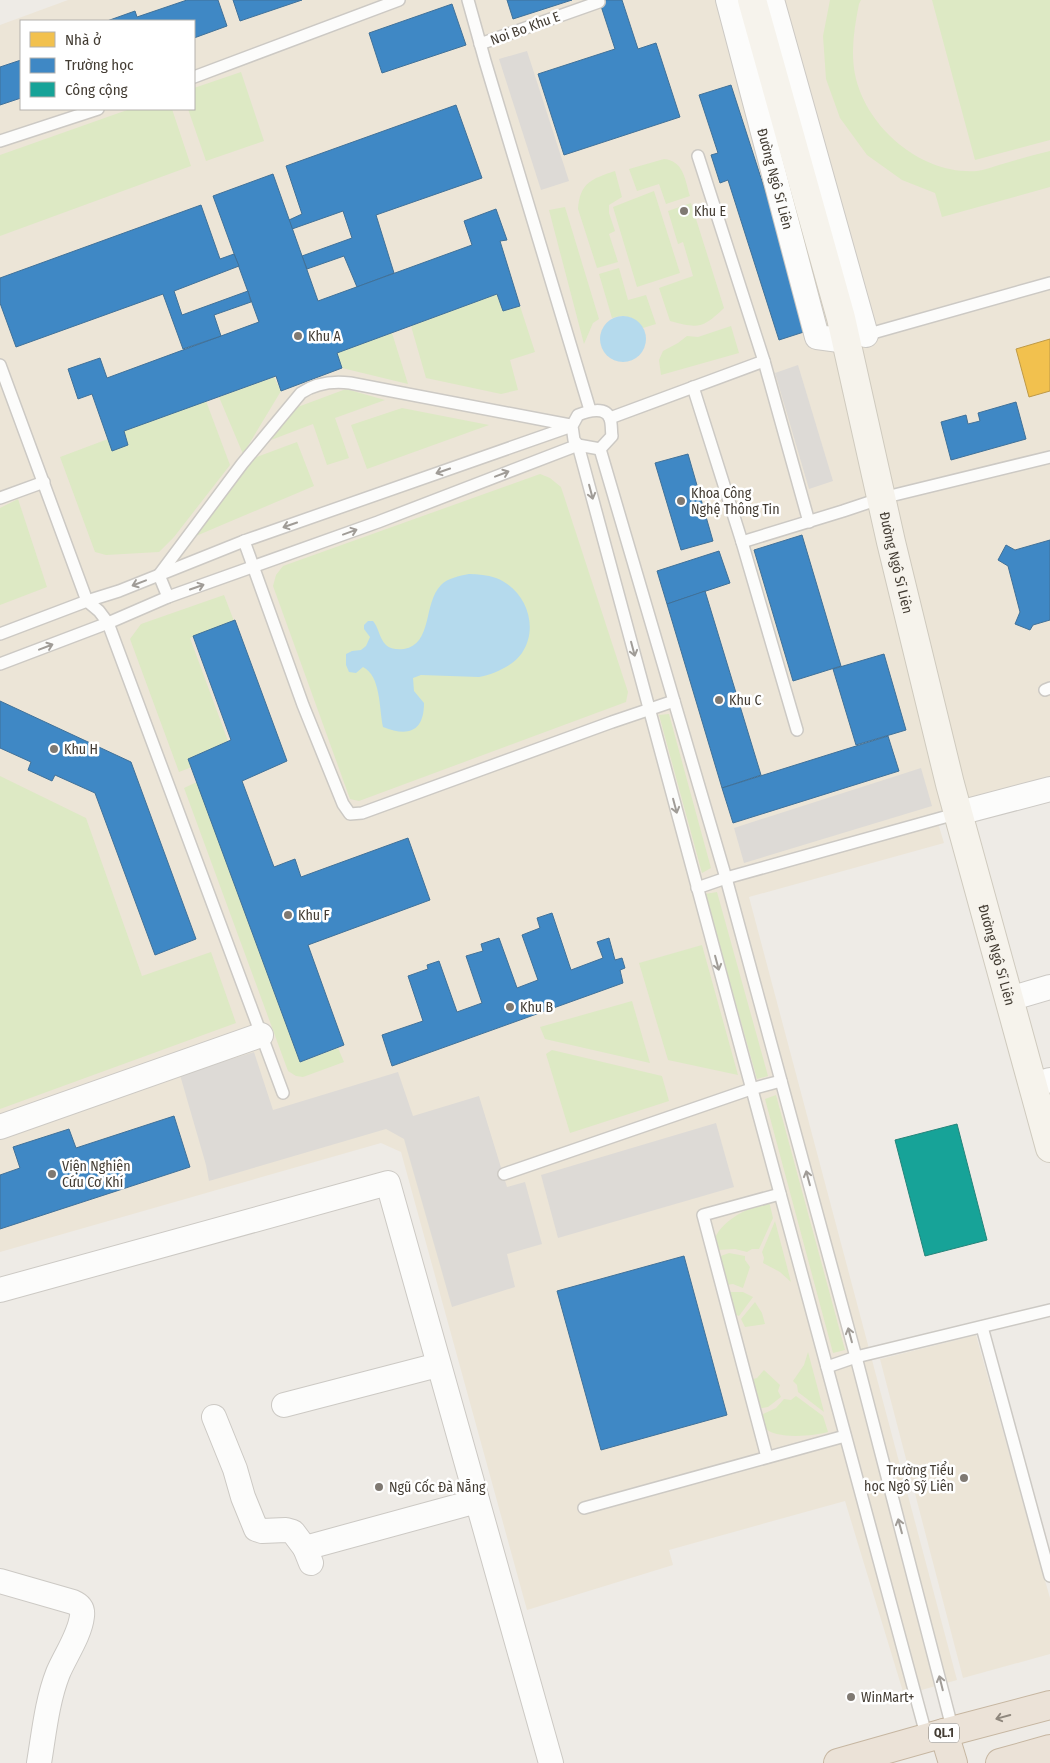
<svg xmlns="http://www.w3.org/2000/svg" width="1050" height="1763" viewBox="0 0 1050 1763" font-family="'Fira Sans Condensed',sans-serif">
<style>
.education{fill:#ece5d7;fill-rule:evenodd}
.green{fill:#dde9c4}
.parking{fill:#dddad6}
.water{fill:#b5daed}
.homes{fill:#f2c14e;stroke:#be9946}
.schools{fill:#3f88c5;stroke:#407199}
.public{fill:#17a398;stroke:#24847a}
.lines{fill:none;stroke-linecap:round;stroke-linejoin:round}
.lane-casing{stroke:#ccc9c4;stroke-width:14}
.street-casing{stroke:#ccc9c4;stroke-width:26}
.secondary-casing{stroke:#cfcabe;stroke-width:30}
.highway-casing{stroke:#c6b6a1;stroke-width:30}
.lane{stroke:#fcfcfb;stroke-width:11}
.street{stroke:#fcfcfb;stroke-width:24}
.secondary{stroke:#f6f3ec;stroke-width:28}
.highway{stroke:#ebe2d7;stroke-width:28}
.oneway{stroke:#a09c97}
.oneway2{stroke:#8f877d}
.poi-dot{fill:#7f7972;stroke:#fff;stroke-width:2}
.labels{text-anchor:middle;stroke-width:5;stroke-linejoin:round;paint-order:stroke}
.shield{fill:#fff;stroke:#7b7670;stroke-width:1}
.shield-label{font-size:12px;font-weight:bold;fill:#433c33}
.street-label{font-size:14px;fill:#433c33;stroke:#fff}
.poi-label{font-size:14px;fill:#433c33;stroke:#fff;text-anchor:start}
</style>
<rect width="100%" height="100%" fill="#eeebe6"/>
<!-- education -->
<g class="education">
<path d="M68,0H1050V779L935,813L944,843L749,897L957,1680L904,1695L845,1501L669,1550L673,1565L527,1610L401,1152L381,1143L0,1252V25ZM21,21H194V109H21Z"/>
<polygon points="976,1335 1050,1598 1050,1654 963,1678 880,1359"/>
</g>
<!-- green -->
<g class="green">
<path d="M830,0H861L859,4C854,29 850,54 856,79C869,130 923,175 977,171C984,170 992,167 999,165C1016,160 1033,155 1050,151V187L942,217L935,193L902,180L867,155L840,118L826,79L823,36Z"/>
<polygon points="932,0 1050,0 1050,140 975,160"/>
<polygon points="241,72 264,141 206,161 188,109 194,109 194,88"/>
<polygon points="130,109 172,109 191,166 0,236 0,155"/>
<path d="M664,159C684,161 685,180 690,196L666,204L659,184L637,191L629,169Z"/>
<path d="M615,171L622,197L609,205V213L615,231L609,234L618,262L597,268L578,209C580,183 591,179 615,171Z"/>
<polygon points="654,191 680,273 637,287 613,207"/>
<path d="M691,203L724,308C703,328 699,329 670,321L659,288L693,276L683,242L678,244L668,211Z"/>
<polygon points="565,207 599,319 593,323 584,344 549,210"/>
<path d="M619,268L628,300L646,295L656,324L643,328C636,317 624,314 612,318L599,274Z"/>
<polygon points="497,294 503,311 520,306 535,352 510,360 518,390 501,394 426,378 411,326"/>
<polygon points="731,326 739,353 661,375 659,360 663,351 678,343 687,336 698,337"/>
<polygon points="392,333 408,384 342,368 337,353"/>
<polygon points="274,377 281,391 243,454 219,397"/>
<polygon points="346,389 385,400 335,418 349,458 327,465 313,424 271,440 295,408"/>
<polygon points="206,401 230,465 174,537 159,552 106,555 95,552 60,457 108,439 128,445 124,431"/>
<polygon points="402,408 489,425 367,469 351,425"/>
<polygon points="297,442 314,486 196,536 254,458"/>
<polygon points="540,474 550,478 561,487 628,692 626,702 359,801 350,799 273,586 276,575 283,566"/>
<polygon points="18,499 47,587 0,605 0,508"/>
<polygon points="224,595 234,621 190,638 228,741 188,759 192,767 179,772 130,639 141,624"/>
<polygon points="669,714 711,868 702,873 659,715"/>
<polygon points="0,776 86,818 142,976 211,952 236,1023 0,1109"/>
<polygon points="197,782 300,1062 338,1048 344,1062 303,1077 296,1076 288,1071 184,788"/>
<polygon points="717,892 768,1076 757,1079 705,894"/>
<polygon points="702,945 738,1075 668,1060 639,963"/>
<polygon points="632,1001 650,1063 545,1039 540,1027"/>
<polygon points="552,1050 662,1076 669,1101 570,1133 546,1054"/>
<polygon points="776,1095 845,1350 833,1353 765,1099"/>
<path d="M769,1201L773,1218L759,1249H752L747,1252L735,1249L717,1250L714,1241C720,1220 750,1207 769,1201Z"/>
<polygon points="775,1221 791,1282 780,1272 763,1263 764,1258 762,1252"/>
<polygon points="729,1253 745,1256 745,1260 750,1267 743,1288 733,1284 726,1285 718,1257"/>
<polygon points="729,1292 743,1292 753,1297 739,1316 734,1314"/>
<polygon points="755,1302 762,1313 765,1324 745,1327 741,1319"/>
<polygon points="808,1352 824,1412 798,1392 797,1385 793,1381 804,1365"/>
<polygon points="764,1370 780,1385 778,1391 781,1397 768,1407 757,1409 750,1380 757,1378"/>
<path d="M796,1396L823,1416L828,1432C814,1436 774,1440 764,1427C762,1424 760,1419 759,1416L776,1408L784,1399L791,1400Z"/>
</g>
<!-- parking -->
<g class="parking">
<polygon points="527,51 569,181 541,190 499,59"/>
<polygon points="798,365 833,481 809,489 775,373"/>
<polygon points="921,768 932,806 744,863 734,828"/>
<polygon points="254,1052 273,1110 398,1072 413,1116 479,1096 507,1187 525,1182 542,1244 507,1254 515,1287 452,1307 404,1139 386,1129 209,1181 206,1165 180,1075"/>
<polygon points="716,1123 734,1187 558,1238 541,1175"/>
</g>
<!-- water -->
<g class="water">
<circle cx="623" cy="339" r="23"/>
<path d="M469,574C478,574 487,575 496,578C525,589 540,626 522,653C513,666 494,674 479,677L421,675L413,678L414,691L424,703C424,732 408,737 383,727C379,708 381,676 363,667L356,673L349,672L346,665V654L352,651L361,650L366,646L370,637L364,629V625L368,621H373C379,628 379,638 386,645C390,649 397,650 404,649C433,644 423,603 441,585C448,578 459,576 469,574Z"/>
</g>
<!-- homes -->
<polygon class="homes" points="1050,339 1050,391 1029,397 1016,349"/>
<!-- schools -->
<g class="schools">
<polygon points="187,0 218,0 227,26 194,38 194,21 107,21 135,11 137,17"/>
<polygon points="233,0 302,0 240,21"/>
<polygon points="507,0 572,0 513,19"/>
<polygon points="599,0 622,0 638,49 656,43 680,117 564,155 538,74 615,49"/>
<polygon points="452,4 466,45 382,73 369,33"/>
<polygon points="21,60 21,98 0,105 0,67"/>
<polygon points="731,85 810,330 779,340 728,180 720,183 711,155 718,153 699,95"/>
<polygon points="456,105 482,178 376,215 394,273 357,287 344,256 307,269 302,256 352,238 343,211 292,229 289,220 302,214 286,166"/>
<polygon points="273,174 318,301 472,245 464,221 496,209 507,240 500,241 520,306 503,311 497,294 337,353 342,368 281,391 276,376 124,431 128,445 112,451 92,394 78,399 68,369 100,358 107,378 259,322 213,196"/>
<polygon points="201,205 220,259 234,254 239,266 174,291 182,315 248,291 251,302 214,315 221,336 183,349 163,294 16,347 0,303 0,278"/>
<polygon points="1016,402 1026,439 951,460 941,422 966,415 968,424 980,421 978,413"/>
<polygon points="688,454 713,541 681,550 655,463"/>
<polygon points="802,535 841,666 793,681 754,550"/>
<polygon points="1050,540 1050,620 1033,625 1030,630 1015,624 1020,612 1008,566 998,560 1006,545 1015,550"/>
<polygon points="719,551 730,583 667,604 657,571"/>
<polygon points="705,591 761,775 722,788 667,604"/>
<polygon points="235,620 287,761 242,781 274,867 295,859 301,877 408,838 430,900 308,945 344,1045 300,1062 188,759 231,740 193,636"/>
<polygon points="884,654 906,730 856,745 833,669"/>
<polygon points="0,701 131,762 196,939 155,955 95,793 55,775 52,781 28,770 31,762 0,748"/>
<polygon points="888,736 899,771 733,823 722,788"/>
<polygon points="552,913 571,970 603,958 597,942 609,938 615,960 622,958 625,968 620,970 623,983 392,1066 382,1035 423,1021 408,976 428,969 427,965 439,961 457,1012 482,1003 466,956 483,951 481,944 499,938 517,988 538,980 522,935 540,928 537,918"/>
<polygon points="174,1116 190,1167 0,1229 0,1175 20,1168 13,1147 69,1129 76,1148"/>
<polygon points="684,1256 727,1415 601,1450 557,1291"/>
</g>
<!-- public -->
<polygon class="public" points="957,1124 987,1240 925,1256 895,1140"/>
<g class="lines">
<defs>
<g id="lane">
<polyline points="468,0 485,61 590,410"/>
<polyline points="480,44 599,2"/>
<polyline points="194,77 399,0"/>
<polyline points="0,141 98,109"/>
<polyline points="862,336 1050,283"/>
<polyline points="764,361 809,522"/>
<polyline points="0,365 87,601 99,611 108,623 283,1093"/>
<polyline points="693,387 742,542 797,730"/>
<polyline points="610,418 764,361 698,156"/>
<polyline points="600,449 726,878 856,1357 953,1731"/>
<polyline points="0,498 44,482"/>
<polyline points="244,541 303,705 343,804 350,814 362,813 612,722 674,701"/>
<polyline points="742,542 843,511 882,498 1050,457"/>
<path d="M168,597L159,575L242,464L301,393C316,383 333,381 350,383L570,425"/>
<path d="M0,634L87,601L119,591L244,541L572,426L578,415C588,411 606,406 610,419C612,424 611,431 612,436L600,449L578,445L574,440L572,426"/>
<polyline points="0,664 108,623 168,597 378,522 578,445 927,1738"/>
<polyline points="1045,690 1050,688"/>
<polyline points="697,888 726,878 959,813"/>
<polyline points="504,1174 751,1089 781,1081"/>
<polyline points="982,1327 1050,1576"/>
<polyline points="827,1367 856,1357 1050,1310"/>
<polyline points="767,1457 703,1215 780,1194"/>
<polyline points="584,1508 845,1436"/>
</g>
<g id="street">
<path id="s1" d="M728,0L817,337L847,341"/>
<polyline points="772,0 866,335"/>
<polyline points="959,813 1050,789"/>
<polyline points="1009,999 1050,987"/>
<polyline points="1033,1085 1050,1080"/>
<polyline points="0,1127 261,1035"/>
<polyline points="0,1290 388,1183 551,1763"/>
<polyline points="284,1405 438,1365"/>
<polyline points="214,1417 235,1469 243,1497 256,1529 262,1531 286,1530 293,1532 305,1548 311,1563"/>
<polyline points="305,1548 477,1501"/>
<path d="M0,1581L73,1602C80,1605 83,1608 82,1616C80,1635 65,1656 58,1673C47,1701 44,1733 39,1763"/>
</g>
<g id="secondary">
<path id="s2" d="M752,0L841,318L891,542L950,784L1050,1148"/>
</g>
<g id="highway">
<polyline points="944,1733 953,1763"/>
<polyline points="838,1763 944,1733 1050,1705"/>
<polyline points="1000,1763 1050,1749"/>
</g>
</defs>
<!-- lane casing -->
<use href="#lane" class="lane-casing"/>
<!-- street casing -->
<use href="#street" class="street-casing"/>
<!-- secondary casing -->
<use href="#secondary" class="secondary-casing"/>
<!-- highway casing -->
<use href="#highway" class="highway-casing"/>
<!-- lane -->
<use href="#lane" class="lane"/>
<!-- street -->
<use href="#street" class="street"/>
<!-- secondary -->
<use href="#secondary" class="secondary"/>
<!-- highway -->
<use href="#highway" class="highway"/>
</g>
<!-- one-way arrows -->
<defs><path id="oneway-shaft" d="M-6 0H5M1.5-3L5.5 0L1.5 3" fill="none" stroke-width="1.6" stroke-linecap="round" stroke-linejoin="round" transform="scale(1.25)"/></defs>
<g class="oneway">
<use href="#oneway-shaft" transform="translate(443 471) rotate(161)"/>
<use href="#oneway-shaft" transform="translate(502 474) rotate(-21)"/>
<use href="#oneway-shaft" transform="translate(591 492) rotate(75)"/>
<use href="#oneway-shaft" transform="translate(290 525) rotate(161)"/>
<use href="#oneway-shaft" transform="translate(350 532) rotate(-20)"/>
<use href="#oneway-shaft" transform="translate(139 583) rotate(159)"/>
<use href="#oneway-shaft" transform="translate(197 587) rotate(-19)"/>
<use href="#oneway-shaft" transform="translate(46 647) rotate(-21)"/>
<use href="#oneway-shaft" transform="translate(633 649) rotate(75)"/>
<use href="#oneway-shaft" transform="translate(675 806) rotate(75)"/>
<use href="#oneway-shaft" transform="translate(717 963) rotate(75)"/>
<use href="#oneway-shaft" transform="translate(808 1178) rotate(-105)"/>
<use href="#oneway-shaft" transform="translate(850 1335) rotate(-105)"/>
<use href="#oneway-shaft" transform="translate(900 1526) rotate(-105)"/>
<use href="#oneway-shaft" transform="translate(941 1683) rotate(-104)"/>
</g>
<use class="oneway2" href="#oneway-shaft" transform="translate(1003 1717) rotate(165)"/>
<!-- markers -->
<g class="poi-dot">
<circle cx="684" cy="211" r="5"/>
<circle cx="298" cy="336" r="5"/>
<circle cx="681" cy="501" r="5"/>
<circle cx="719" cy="700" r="5"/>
<circle cx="54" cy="749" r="5"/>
<circle cx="288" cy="915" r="5"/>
<circle cx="510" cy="1007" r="5"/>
<circle cx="52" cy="1174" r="5"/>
<circle cx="964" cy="1478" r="5"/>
<circle cx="379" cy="1487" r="5"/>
<circle cx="851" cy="1697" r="5"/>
</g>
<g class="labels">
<!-- shield labels -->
<rect class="shield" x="929" y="1723.5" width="30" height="19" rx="4"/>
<g class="shield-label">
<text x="944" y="1737">QL.1</text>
</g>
<!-- street labels -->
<g class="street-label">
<text transform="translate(525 28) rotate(-20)" y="5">Noi Bo Khu E</text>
<text dy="5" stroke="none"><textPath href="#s1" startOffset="185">Đường Ngô Sĩ Liên</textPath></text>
<text dy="5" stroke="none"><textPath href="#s2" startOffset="581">Đường Ngô Sĩ Liên</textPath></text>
<text dy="5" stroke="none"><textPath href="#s2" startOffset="986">Đường Ngô Sĩ Liên</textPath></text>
</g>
<!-- poi labels -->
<g class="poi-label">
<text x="694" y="216">Khu E</text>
<text x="308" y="341">Khu A</text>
<text x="691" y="498">Khoa Công<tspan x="691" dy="16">Nghệ Thông Tin</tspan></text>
<text x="729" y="705">Khu C</text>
<text x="64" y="754">Khu H</text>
<text x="298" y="920">Khu F</text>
<text x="520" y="1012">Khu B</text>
<text x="62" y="1171">Viện Nghiên<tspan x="62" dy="16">Cứu Cơ Khí</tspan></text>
<text x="954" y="1475" text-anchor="end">Trường Tiểu<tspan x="954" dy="16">học Ngô Sỹ Liên</tspan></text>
<text x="389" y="1492">Ngũ Cốc Đà Nẵng</text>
<text x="861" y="1702">WinMart+</text>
</g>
</g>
<!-- legend -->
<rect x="20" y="20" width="175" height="90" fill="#ffffff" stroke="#b4b1ad"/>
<rect x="30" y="32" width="25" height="15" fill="#f2c14e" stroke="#b4b1ad"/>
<text x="65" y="45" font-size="15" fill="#433c33">Nhà ở</text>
<rect x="30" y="58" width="25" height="15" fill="#3f88c5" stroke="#b4b1ad"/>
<text x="65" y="70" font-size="15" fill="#433c33">Trường học</text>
<rect x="30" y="82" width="25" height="15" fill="#17a398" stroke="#b4b1ad"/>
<text x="65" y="95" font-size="15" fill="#433c33">Công cộng</text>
</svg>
